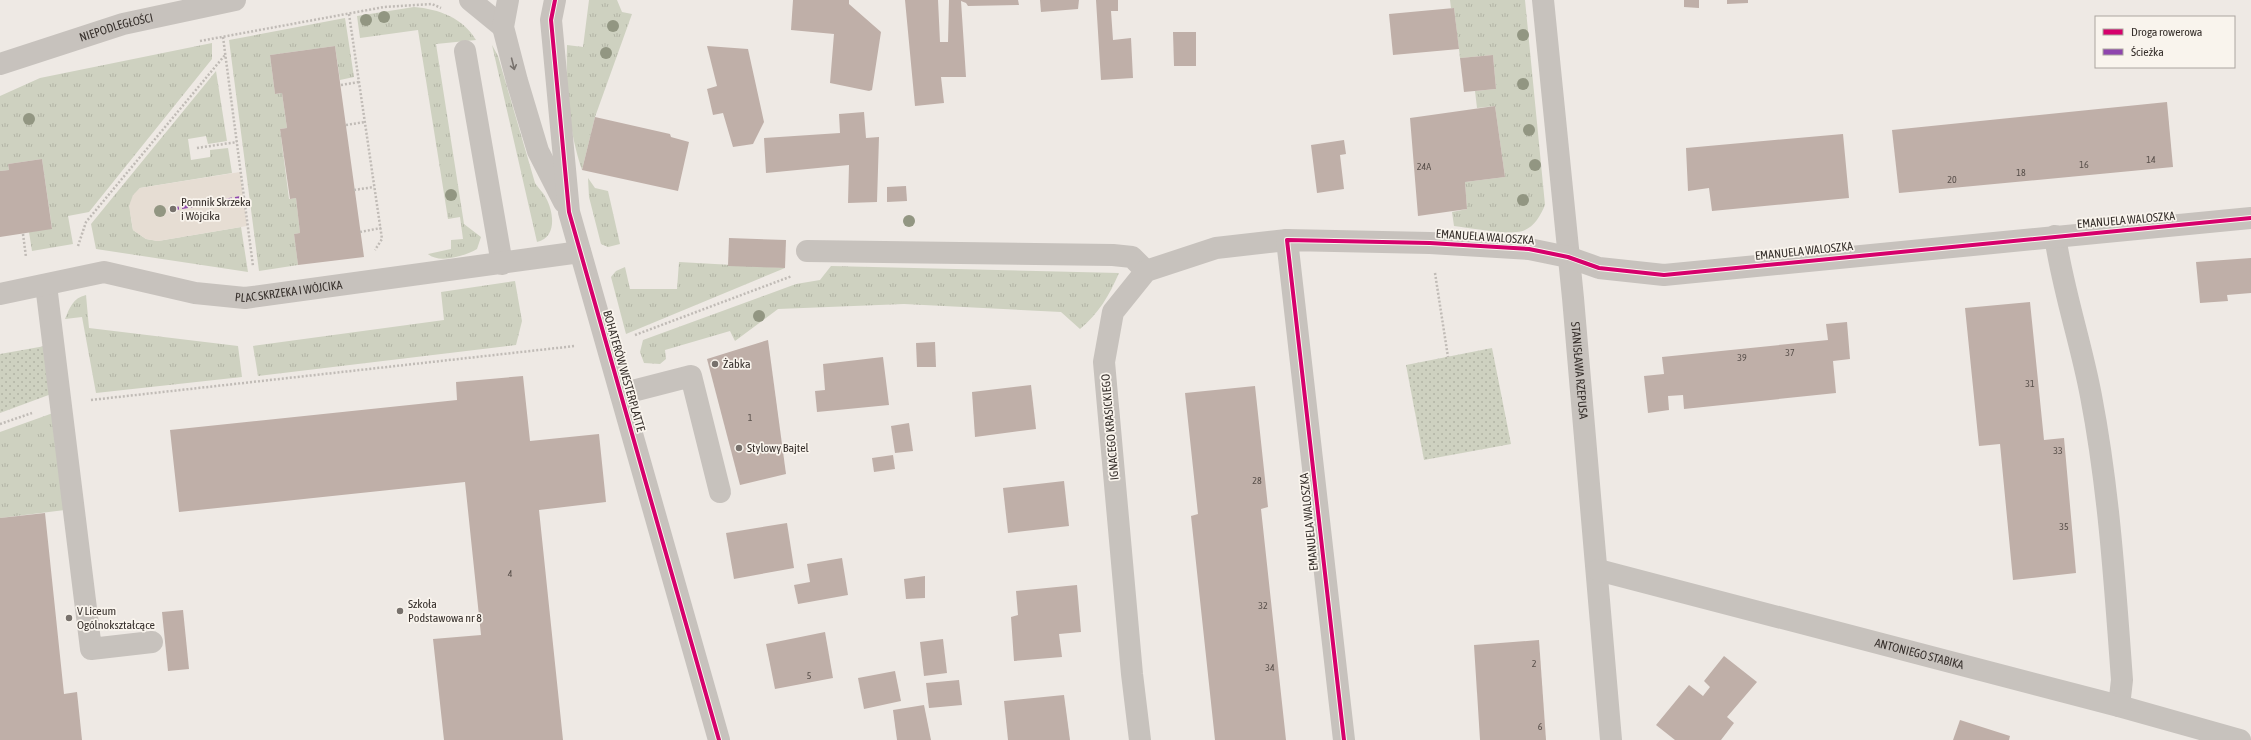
<svg xmlns="http://www.w3.org/2000/svg" width="2251" height="740" viewBox="0 0 2251 740" font-family="'Asap Condensed',sans-serif">
<style>
.grass{fill:url(#grass-tufts)}
.park{fill:url(#park-dots)}
.plaza{fill:#e6ddd3}
.building{fill:#bfafa8}
.lines{fill:none;stroke-linecap:round;stroke-linejoin:round}
.path{stroke:#c0bbb6;stroke-width:2.5;stroke-dasharray:2 2;stroke-linecap:butt}
.minor{stroke:#c7c2bd;stroke-width:22}
.quiet{stroke:#8e44ad;stroke-width:3;stroke-dasharray:6 3;stroke-linecap:butt}
.cycleway-casing{stroke:#f9f4ed;stroke-width:6}
.cycleway{stroke:#d6006c;stroke-width:4}
.tree{fill:#929682}
.oneway{stroke:#78726d}
.poi-dot{fill:#77716c;stroke:#f9f4ed;stroke-width:1.5}
.labels{text-anchor:middle;stroke-width:3.5;stroke-linejoin:round;paint-order:stroke}
.number-label{font-size:10px;fill:#59504b}
.street-label{font-size:12px;fill:#37302c;stroke:#f9f4ed}
.poi-label{font-size:12px;fill:#37302c;stroke:#f9f4ed;text-anchor:start}
</style>
<defs>
<pattern id="grass-tufts" width="24" height="20" patternUnits="userSpaceOnUse"><rect width="24" height="20" fill="#ced1c0"/><path d="M3 7l-1-3M5 7V3M7 7l1-3M15 17l-1-3M17 17v-4M19 17l1-3" fill="none" stroke="#b2b4a5"/></pattern>
<pattern id="park-dots" width="8" height="8" patternUnits="userSpaceOnUse"><rect width="8" height="8" fill="#ced1c0"/><path d="M2 2h.1M6 6h.1" fill="none" stroke="#b2b4a5" stroke-width="1.8" stroke-linecap="round"/></pattern>
</defs>
<rect width="100%" height="100%" fill="#eee9e4"/>
<!-- grass -->
<g class="grass">
<path d="M589,0H617L622,12L632,14L595,117L582,170C568,127 566,90 567,45L583,47Z"/>
<path d="M1450,0H1525L1545,205C1540,217 1532,231 1517,232C1502,234 1470,228 1454,226L1452,212L1467,209L1465,182L1505,177L1495,106L1477,108L1475,91L1496,89L1493,55L1460,58L1454,8H1451Z"/>
<path d="M414,7C439,9 463,18 476,40L436,44L464,224L481,237L477,249C465,256 439,264 428,254L451,249V240L463,239L460,217L448,219L418,30L360,38L357,16Z"/>
<polygon points="345,18 354,77 340,80 335,46 270,55 275,94 282,93 287,128 280,129 289,199 296,198 300,233 294,234 298,265 259,271 229,40"/>
<polygon points="212,43 212,59 89,212 68,216 73,244 32,251 29,232 52,228 42,159 8,164 9,170 0,171 0,96 40,78"/>
<path d="M492,45L498,56L535,183C538,188 543,192 546,198C554,213 557,237 537,242Z"/>
<path d="M216,71L227,141L208,144L206,136L188,139L191,160L210,157V150L228,148L232,173L140,188C127,202 130,212 133,230L146,239L158,241L241,227L248,272L96,249L91,224Z"/>
<polygon points="588,178 595,188 608,191 620,244 608,247 601,244 589,197"/>
<polygon points="679,262 785,268 626,334 611,277 616,271 625,267 630,289 677,289"/>
<path d="M831,266L1119,273C1109,296 1099,313 1080,329L1061,312L904,304L778,309L735,341L730,331L665,350L666,359L660,364L644,363L640,352L643,340L796,284L820,280Z"/>
<polygon points="515,281 522,321 516,345 258,376 253,346 444,320 441,292"/>
<path d="M86,295L89,328L238,346L242,377L96,393L82,317L65,319C70,307 73,298 86,295Z"/>
<polygon points="53,413 65,510 0,518 0,432"/>
</g>
<!-- park -->
<g class="park">
<polygon points="45,346 54,393 0,413 0,354"/>
<polygon points="1492,348 1511,444 1424,460 1406,365"/>
</g>
<!-- plaza -->
<polygon class="plaza" points="240,172 247,226 158,241 146,239 133,230 129,206 133,195 140,188"/>
<!-- building -->
<g class="building">
<polygon points="793,0 849,0 849,4 881,32 872,90 869,91 830,83 834,34 791,30"/>
<polygon points="905,0 938,0 940,42 948,42 949,0 1018,0 1019,5 968,6 966,3 961,1 966,77 941,77 944,103 915,106"/>
<polygon points="1040,0 1079,0 1078,9 1041,12"/>
<polygon points="1096,0 1118,0 1118,11 1111,11 1113,40 1131,38 1133,78 1101,80"/>
<polygon points="1684,0 1699,0 1699,8 1684,7"/>
<polygon points="1727,0 1748,0 1748,3 1727,4"/>
<polygon points="1454,8 1459,49 1393,55 1389,14"/>
<polygon points="1173,32 1196,32 1196,66 1174,66"/>
<polygon points="335,46 364,257 298,265 294,234 300,233 296,198 290,199 280,129 287,128 282,93 275,94 270,55"/>
<polygon points="707,46 748,49 764,122 753,144 733,147 723,113 713,115 707,89 717,86"/>
<polygon points="1493,55 1496,89 1464,92 1460,58"/>
<polygon points="2167,102 2173,167 1899,193 1892,130"/>
<polygon points="1495,106 1505,177 1465,182 1467,209 1418,216 1410,118"/>
<polygon points="864,112 866,138 879,137 877,202 848,203 849,165 766,173 764,138 840,133 839,114"/>
<polygon points="595,117 670,134 671,137 689,142 678,191 582,170"/>
<polygon points="1843,134 1849,198 1712,211 1709,188 1688,191 1686,148"/>
<polygon points="1344,140 1346,154 1340,155 1344,189 1317,193 1311,145"/>
<polygon points="42,159 52,229 0,237 0,171 9,170 8,164"/>
<polygon points="906,186 907,201 887,202 887,187"/>
<polygon points="729,238 786,240 785,268 728,266"/>
<polygon points="2251,258 2251,293 2227,295 2228,301 2200,303 2196,262"/>
<polygon points="2030,302 2044,440 2064,438 2076,573 2013,580 2000,444 1979,446 1965,308"/>
<polygon points="1847,322 1850,359 1833,361 1836,393 1684,409 1683,395 1668,396 1669,410 1648,413 1644,376 1664,374 1662,357 1828,340 1826,324"/>
<polygon points="768,340 786,474 740,485 707,359"/>
<polygon points="935,342 936,367 917,367 916,343"/>
<polygon points="883,357 889,405 817,412 815,391 825,390 823,364"/>
<polygon points="523,376 530,441 599,434 606,502 539,510 563,740 444,740 433,639 481,635 465,482 179,512 170,430 457,400 456,382"/>
<polygon points="1031,385 1036,429 975,437 972,392"/>
<polygon points="1255,386 1268,507 1261,509 1286,740 1215,740 1191,516 1198,514 1185,393"/>
<polygon points="909,423 913,451 895,453 891,426"/>
<polygon points="893,455 895,469 874,472 872,458"/>
<polygon points="1064,481 1069,526 1008,533 1003,488"/>
<polygon points="45,513 64,694 77,692 82,740 0,740 0,518"/>
<polygon points="787,523 794,568 734,579 726,533"/>
<polygon points="842,558 848,595 798,604 794,585 810,582 807,564"/>
<polygon points="925,576 925,598 906,599 904,579"/>
<polygon points="1077,585 1081,632 1059,634 1062,657 1014,661 1011,617 1018,615 1016,591"/>
<polygon points="183,610 189,669 168,671 162,612"/>
<polygon points="825,632 833,678 775,689 766,644"/>
<polygon points="943,639 947,673 924,676 920,642"/>
<polygon points="1539,640 1546,740 1480,740 1474,645"/>
<polygon points="1724,656 1757,682 1727,717 1734,723 1721,740 1675,740 1656,725 1689,685 1703,696 1710,687 1704,681"/>
<polygon points="895,671 901,701 864,709 858,678"/>
<polygon points="959,680 962,705 929,708 926,683"/>
<polygon points="1064,695 1070,740 1008,740 1004,701"/>
<polygon points="924,705 931,740 897,740 893,710"/>
<polygon points="1960,720 2010,736 2009,740 1953,740"/>
</g>
<g class="lines">
<!-- path -->
<g class="path">
<polyline points="349,14 382,239 375,250"/>
<polyline points="223,37 253,266"/>
<polyline points="200,41 384,7 432,4 441,8"/>
<polyline points="341,85 359,82"/>
<polyline points="346,125 365,122"/>
<polyline points="197,148 237,142"/>
<polyline points="354,190 374,187"/>
<polyline points="360,232 381,228"/>
<polyline points="23,234 26,257"/>
<polyline points="78,246 86,222 225,55"/>
<polyline points="1435,273 1448,357"/>
<polyline points="635,335 792,276"/>
<polyline points="91,400 575,346"/>
<polyline points="0,424 32,413"/>
</g>
<!-- minor -->
<g class="minor">
<polyline points="470,0 503,27"/>
<polyline points="508,0 503,27 517,81 538,151 564,202"/>
<polyline points="555,0 551,20 569,212 719,740"/>
<path id="s1" d="M1543,0L1573,298L1611,740"/>
<polyline points="465,51 502,264"/>
<path id="s2" d="M0,64L123,24L235,0"/>
<path d="M2055,236C2063,291 2081,342 2091,396C2109,490 2115,585 2122,680L2119,706"/>
<polyline points="807,251 1113,255 1132,257 1146,271"/>
<polyline points="46,285 91,649 152,642"/>
<path id="s3" d="M0,294L104,272L195,293L245,298L580,252"/>
<polyline points="621,394 691,376 720,492"/>
<path id="s4" d="M1598,570L2119,706L2240,740"/>
<polyline points="1140,740 1132,674 1104,362 1113,312 1146,271 1216,248 1287,240"/>
<polyline points="1344,740 1287,240 1430,243 1529,249 1568,257 1599,268 1664,275 2251,218"/>
</g>
<!-- quiet -->
<polyline class="quiet" points="173,209 244,197"/>
<defs>
<g id="cycleway">
<polyline points="555,0 551,20 569,212 719,740"/>
<polyline points="1344,740 1287,240 1430,243 1529,249 1568,257 1599,268 1664,275 2251,218"/>
</g>
</defs>
<!-- cycleway casing -->
<use href="#cycleway" class="cycleway-casing"/>
<!-- cycleway -->
<use href="#cycleway" class="cycleway"/>
</g>
<!-- trees -->
<g class="tree">
<circle cx="384" cy="17" r="6"/>
<circle cx="366" cy="20" r="6"/>
<circle cx="613" cy="26" r="6"/>
<circle cx="1523" cy="35" r="6"/>
<circle cx="606" cy="53" r="6"/>
<circle cx="1523" cy="84" r="6"/>
<circle cx="29" cy="119" r="6"/>
<circle cx="1529" cy="130" r="6"/>
<circle cx="1535" cy="165" r="6"/>
<circle cx="451" cy="195" r="6"/>
<circle cx="1523" cy="200" r="6"/>
<circle cx="160" cy="211" r="6"/>
<circle cx="909" cy="221" r="6"/>
<circle cx="759" cy="316" r="6"/>
</g>
<!-- one-way arrows -->
<defs><path id="oneway-shaft" d="M-6 0H5M1.5-3L5.5 0L1.5 3" fill="none" stroke-width="1.6" stroke-linecap="round" stroke-linejoin="round"/></defs>
<use class="oneway" href="#oneway-shaft" transform="translate(513 64) rotate(76)"/>
<!-- markers -->
<g class="poi-dot">
<circle cx="173" cy="209" r="4"/>
<circle cx="715" cy="364" r="4"/>
<circle cx="739" cy="448" r="4"/>
<circle cx="400" cy="611" r="4"/>
<circle cx="69" cy="618" r="4"/>
</g>
<g class="labels">
<!-- number labels -->
<g class="number-label">
<text x="2151" y="163">14</text>
<text x="2084" y="168">16</text>
<text x="1424" y="170">24A</text>
<text x="2021" y="176">18</text>
<text x="1952" y="183">20</text>
<text x="1790" y="356">37</text>
<text x="1742" y="361">39</text>
<text x="2030" y="387">31</text>
<text x="750" y="421">1</text>
<text x="2058" y="454">33</text>
<text x="1257" y="484">28</text>
<text x="2064" y="530">35</text>
<text x="510" y="577">4</text>
<text x="1263" y="609">32</text>
<text x="1534" y="667">2</text>
<text x="1270" y="671">34</text>
<text x="809" y="679">5</text>
<text x="1540" y="730">6</text>
</g>
<!-- street labels -->
<g class="street-label">
<text dy="4" stroke="none"><textPath href="#s2" startOffset="122">NIEPODLEGŁOŚCI</textPath></text>
<text transform="translate(2126 220) rotate(-5)" y="4">EMANUELA WALOSZKA</text>
<text transform="translate(1485 237) rotate(4)" y="4">EMANUELA WALOSZKA</text>
<text transform="translate(1804 251) rotate(-6)" y="4">EMANUELA WALOSZKA</text>
<text dy="4" stroke="none"><textPath href="#s3" startOffset="294">PLAC SKRZEKA I WÓJCIKA</textPath></text>
<text dy="4" stroke="none"><textPath href="#s1" startOffset="372">STANISŁAWA RZEPUSA</textPath></text>
<text transform="translate(624 371) rotate(74)" y="4">BOHATERÓW WESTERPLATTE</text>
<text transform="translate(1110 427) rotate(-95)" y="4">IGNACEGO KRASICKIEGO</text>
<text transform="translate(1309 522) rotate(-96)" y="4">EMANUELA WALOSZKA</text>
<text dy="4" stroke="none"><textPath href="#s4" startOffset="332">ANTONIEGO STABIKA</textPath></text>
</g>
<!-- poi labels -->
<g class="poi-label">
<text x="181" y="206">Pomnik Skrzeka<tspan x="181" dy="14">i Wójcika</tspan></text>
<text x="723" y="368">Żabka</text>
<text x="747" y="452">Stylowy Bajtel</text>
<text x="408" y="608">Szkoła<tspan x="408" dy="14">Podstawowa nr 8</tspan></text>
<text x="77" y="615">V Liceum<tspan x="77" dy="14">Ogólnokształcące</tspan></text>
</g>
</g>
<!-- legend -->
<rect x="2095" y="16" width="140" height="52" fill="#f9f4ed" stroke="#aba6a0"/>
<rect x="2103" y="29" width="20" height="6" fill="#d6006c" stroke="#aba6a0"/>
<text x="2131" y="36" font-size="12" fill="#37302c">Droga rowerowa</text>
<rect x="2103" y="49" width="20" height="6" fill="#8e44ad" stroke="#aba6a0"/>
<text x="2131" y="56" font-size="12" fill="#37302c">Ścieżka</text>
</svg>
